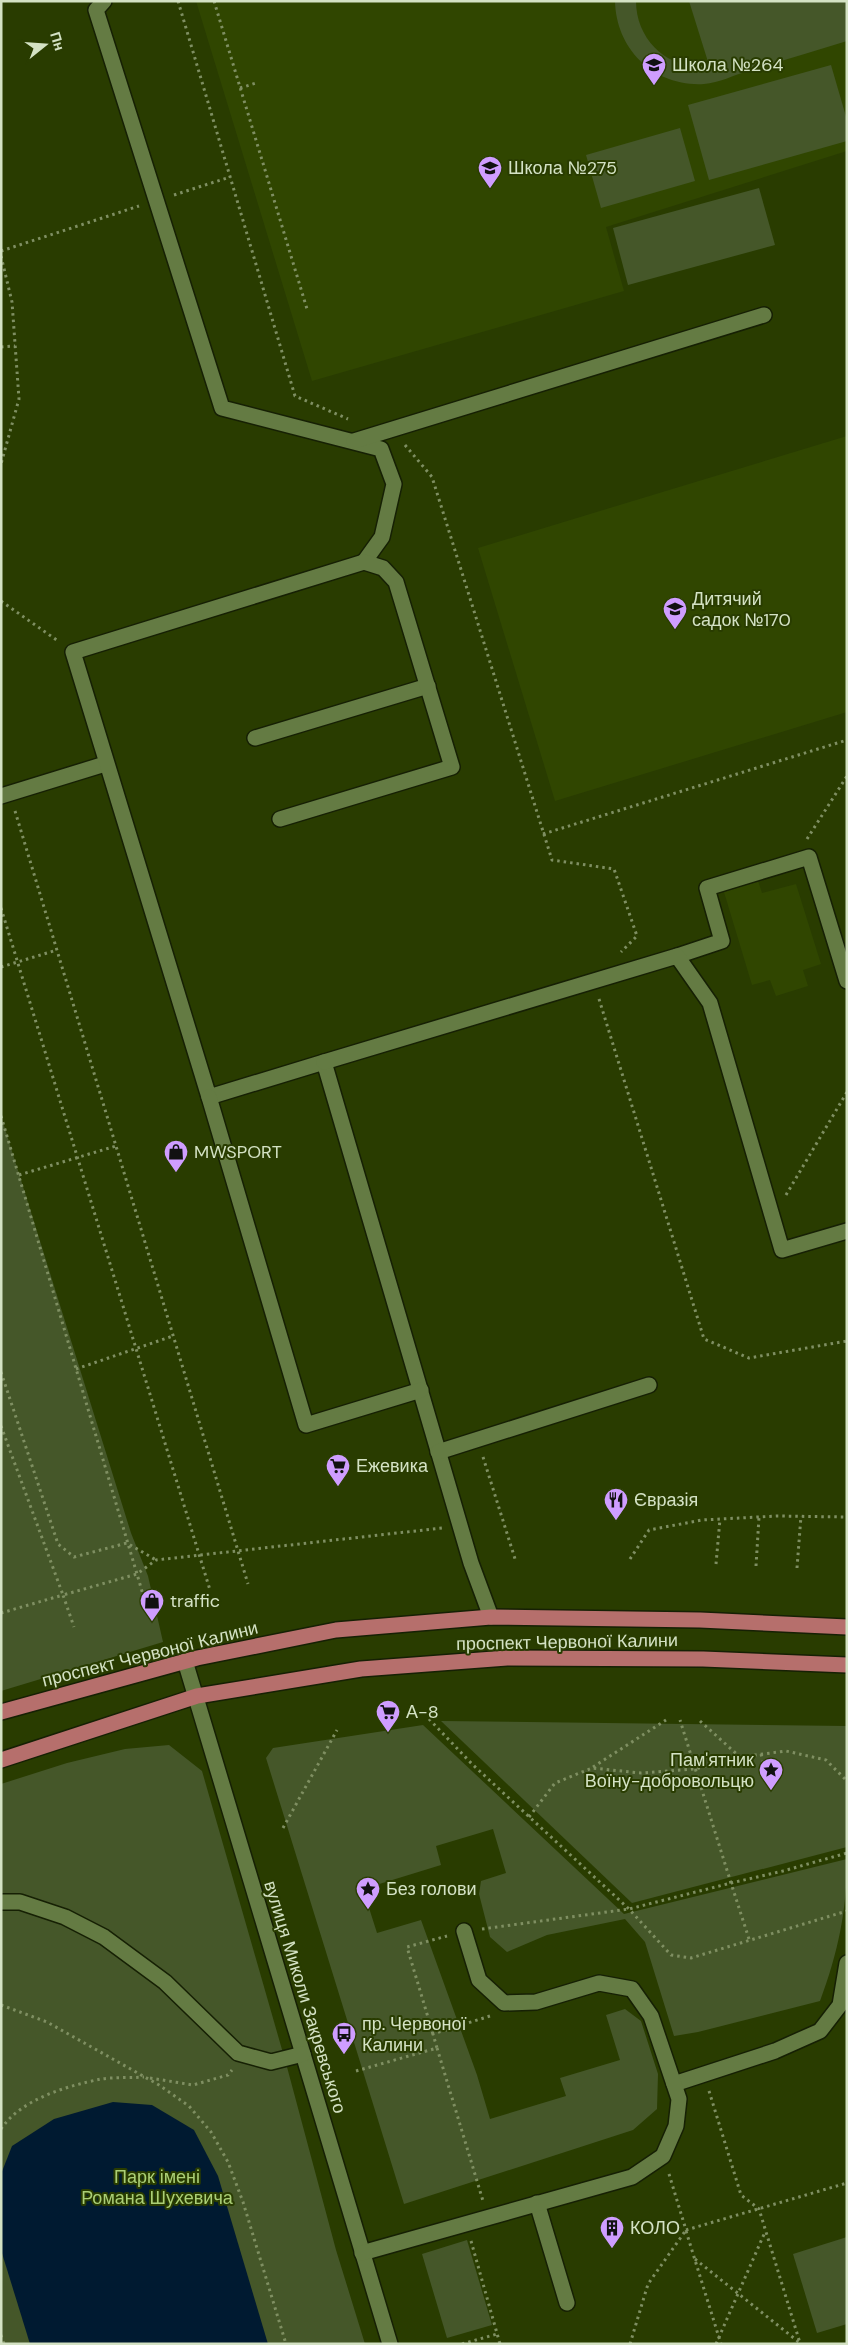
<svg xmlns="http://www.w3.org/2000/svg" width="848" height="2345" viewBox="0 0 848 2345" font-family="'DM Sans',sans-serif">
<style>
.built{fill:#304600}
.green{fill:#455729}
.water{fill:#001a31}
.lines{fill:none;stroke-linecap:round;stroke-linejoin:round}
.minor-casing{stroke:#162004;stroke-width:18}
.major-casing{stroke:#162004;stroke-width:18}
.path{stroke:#7f8f62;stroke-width:3;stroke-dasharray:2.5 4;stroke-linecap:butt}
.minor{stroke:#647b43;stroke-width:15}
.major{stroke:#b66f6c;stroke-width:15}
.labels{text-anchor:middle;stroke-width:4;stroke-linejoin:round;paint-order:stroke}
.poi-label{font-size:18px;fill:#d4e2c4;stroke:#293c00;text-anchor:start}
.street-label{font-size:18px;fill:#d4e2c4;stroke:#293c00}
.park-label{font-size:18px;fill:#abcf76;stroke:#293c00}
</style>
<rect width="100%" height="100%" fill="#293c00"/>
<!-- built -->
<g class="built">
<polygon points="196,1 847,1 847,151 606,227 624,291 312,381"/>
<polygon points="847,436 847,712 555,801 478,548"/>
<polygon points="758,881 762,893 796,884 821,964 803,970 808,986 776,996 770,980 752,985 724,892"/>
</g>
<!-- green -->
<g class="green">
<path d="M615,1H636C636,41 670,72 709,65L689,1H847V41C814,51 781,61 748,71C734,75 719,83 704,84C655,87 616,50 615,1Z"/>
<polygon points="831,65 847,120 847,141 709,180 688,105"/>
<polygon points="680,128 695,181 601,208 586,155"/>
<polygon points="759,188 775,245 628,285 613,228"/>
<polygon points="1,1116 131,1533 148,1576 163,1642 1,1691"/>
<polygon points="441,1721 847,1726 847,1847 632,1903"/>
<path d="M423,1725L624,1914L847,1859C847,1910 838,1953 820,2001L698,2032L674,2036L645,1942L625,1919L547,1935L507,1952L490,1937L479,1894L481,1881L506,1873L493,1829L436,1846L441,1865L363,1889L377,1933L421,1920L477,2075L490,2119L566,2096L560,2078L620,2060L606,2015L625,2009L641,2021L658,2074L657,2109L633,2130L404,2204L266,1758L273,1748Z"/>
<polygon points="169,1745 202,1771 287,2067 336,2250 365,2344 1,2344 1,1784 67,1763 125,1749"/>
<polygon points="847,2237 847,2324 817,2333 793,2254"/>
<polygon points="467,2240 492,2325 447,2338 422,2254"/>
</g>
<!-- water -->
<polygon class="water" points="113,2102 152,2105 194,2130 218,2176 268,2344 30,2344 1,2250 1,2174 12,2146 54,2119"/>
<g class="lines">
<defs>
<g id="minor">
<polyline points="104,1 96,10 222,408 381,449 394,484 382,537 364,562"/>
<polyline points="354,441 764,315"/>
<polyline points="255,738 428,686"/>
<polyline points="1,796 105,764"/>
<polyline points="280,819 452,767 396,582 383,568 364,562 73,652 209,1097 324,1062 471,1563 491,1617"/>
<polyline points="677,956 722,941 707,888 809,857 847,981"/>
<polyline points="324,1062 677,956 710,1003 782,1250 847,1231"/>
<polyline points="209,1097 306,1425 421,1390"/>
<polyline points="438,1452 649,1385"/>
<polyline points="185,1661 390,2344"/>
<polyline points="1,1902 20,1902 65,1917 104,1937 165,1982 238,2053 271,2062 303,2054"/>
<polyline points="674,2084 775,2051 820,2031 840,2005 847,1963"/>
<polyline points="537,2203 567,2303"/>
<polyline points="362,2253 632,2177 663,2156 676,2126 679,2099 651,2016 632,1989 599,1983 536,2002 504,2003 479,1980 464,1931"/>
</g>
<g id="major">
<polyline points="1,1712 197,1658 336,1630 491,1617 700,1620 847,1627"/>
<polyline points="1,1760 197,1696 361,1669 507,1658 703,1659 847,1665"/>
</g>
</defs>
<!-- minor casing -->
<use href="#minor" class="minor-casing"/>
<!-- major casing -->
<use href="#major" class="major-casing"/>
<!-- path -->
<g class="path">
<polyline points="178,1 295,396 348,419"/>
<polyline points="214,1 307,309"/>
<polyline points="240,88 256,83"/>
<polyline points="174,195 230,177"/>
<polyline points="1,251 139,206"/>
<polyline points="1,256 12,302 19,399 1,464"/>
<polyline points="1,347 15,346"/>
<polyline points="405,445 432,477 552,860 614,869 637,936 621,952"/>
<polyline points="1,601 58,641"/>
<polyline points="15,811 248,1584"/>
<polyline points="543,834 847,740"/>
<polyline points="807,839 847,776"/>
<polyline points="1,908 210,1590"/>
<polyline points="1,967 57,950"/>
<polyline points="599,999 704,1339 749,1358 847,1341"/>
<polyline points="1,1116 137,1574 156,1560 442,1528"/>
<polyline points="19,1175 116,1146"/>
<polyline points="786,1195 847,1092"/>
<polyline points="76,1369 173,1336"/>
<polyline points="1,1372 58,1544 74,1557 127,1543 156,1560"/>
<polyline points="1,1426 63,1595 137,1574 146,1605"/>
<polyline points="483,1457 516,1562"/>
<polyline points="630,1559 649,1530 702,1520 777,1516 847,1517"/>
<polyline points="716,1564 720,1519"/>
<polyline points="756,1566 759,1517"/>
<polyline points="797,1568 801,1516"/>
<polyline points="1,1613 63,1595 74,1627"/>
<polyline points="429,1719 472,1764 629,1909 671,1955 691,1958 847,1911"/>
<polyline points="700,1721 740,1757"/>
<polyline points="761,1754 771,1791"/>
<polyline points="593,1767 666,1720"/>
<polyline points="529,1817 555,1783 592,1768 641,1773 695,1769 740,1757 786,1751 826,1760 847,1781"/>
<polyline points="283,1828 337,1730"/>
<polyline points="482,1929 629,1909 731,1883 680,1720"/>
<polyline points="749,1939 731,1883 783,1871 847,1853"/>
<polyline points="1,2005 47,2022 159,2085 189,2106 211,2132 228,2162 243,2202 286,2344"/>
<polyline points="433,2034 407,1947 447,1936"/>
<polyline points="437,2048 483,2201"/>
<polyline points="356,2071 437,2048 433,2034 490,2016"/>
<polyline points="150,2078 193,2085 228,2075 232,2070"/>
<polyline points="709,2091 741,2195 759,2209 800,2343"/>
<path d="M1,2129C21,2099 67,2086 101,2079C114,2077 130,2078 144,2077"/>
<polyline points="669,2174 686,2230 847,2183"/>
<polyline points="686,2231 721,2344"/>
<polyline points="471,2241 500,2344"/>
<polyline points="695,2259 800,2343"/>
<polyline points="1,2335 4,2344"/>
<polyline points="462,2344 497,2334"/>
<polyline points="630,2344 648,2284 686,2230"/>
<polyline points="716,2344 765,2232"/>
</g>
<!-- minor -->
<use href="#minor" class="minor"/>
<!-- major -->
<use href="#major" class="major"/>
</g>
<!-- icons -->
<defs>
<symbol id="school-pin" viewBox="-11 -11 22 30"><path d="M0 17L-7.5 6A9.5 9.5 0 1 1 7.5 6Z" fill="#cf9dff" stroke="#293c00"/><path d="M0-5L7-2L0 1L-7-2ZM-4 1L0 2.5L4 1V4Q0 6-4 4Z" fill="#111"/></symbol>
<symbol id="shop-pin" viewBox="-11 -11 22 30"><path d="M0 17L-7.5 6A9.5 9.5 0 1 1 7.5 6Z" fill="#cf9dff" stroke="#293c00"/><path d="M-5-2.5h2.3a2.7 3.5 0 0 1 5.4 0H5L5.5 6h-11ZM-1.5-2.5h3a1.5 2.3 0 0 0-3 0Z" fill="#111"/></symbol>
<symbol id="supermarket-pin" viewBox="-11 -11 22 30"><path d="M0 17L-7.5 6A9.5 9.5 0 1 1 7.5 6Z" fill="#cf9dff" stroke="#293c00"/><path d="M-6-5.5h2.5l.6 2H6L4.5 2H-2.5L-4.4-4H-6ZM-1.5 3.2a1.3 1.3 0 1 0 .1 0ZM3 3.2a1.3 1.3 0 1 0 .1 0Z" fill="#111"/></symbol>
<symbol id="restaurant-pin" viewBox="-11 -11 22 30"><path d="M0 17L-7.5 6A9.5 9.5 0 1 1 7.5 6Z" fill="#cf9dff" stroke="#293c00"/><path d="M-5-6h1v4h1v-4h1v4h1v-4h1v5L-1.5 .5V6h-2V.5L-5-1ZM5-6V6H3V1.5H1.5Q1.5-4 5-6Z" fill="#111"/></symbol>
<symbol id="sight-pin" viewBox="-11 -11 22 30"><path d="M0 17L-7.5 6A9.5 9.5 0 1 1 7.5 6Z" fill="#cf9dff" stroke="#293c00"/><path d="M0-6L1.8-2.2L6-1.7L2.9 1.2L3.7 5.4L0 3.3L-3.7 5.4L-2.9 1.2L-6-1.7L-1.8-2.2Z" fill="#111"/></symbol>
<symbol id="bus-pin" viewBox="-11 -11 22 30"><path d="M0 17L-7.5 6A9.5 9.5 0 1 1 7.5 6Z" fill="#cf9dff" stroke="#293c00"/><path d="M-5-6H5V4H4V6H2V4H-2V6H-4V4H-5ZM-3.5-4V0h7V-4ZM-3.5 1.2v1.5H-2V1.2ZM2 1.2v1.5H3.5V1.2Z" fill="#111"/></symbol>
<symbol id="building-pin" viewBox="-11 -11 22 30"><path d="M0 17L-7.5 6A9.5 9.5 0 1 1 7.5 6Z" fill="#cf9dff" stroke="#293c00"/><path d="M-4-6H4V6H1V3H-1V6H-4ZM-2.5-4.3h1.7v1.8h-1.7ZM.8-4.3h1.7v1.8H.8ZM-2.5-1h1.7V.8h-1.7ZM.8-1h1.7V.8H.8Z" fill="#111"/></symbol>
</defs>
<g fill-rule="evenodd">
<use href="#school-pin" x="640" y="51" width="28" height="38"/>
<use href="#school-pin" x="476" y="154" width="28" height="38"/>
<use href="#school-pin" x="661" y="595" width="28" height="38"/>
<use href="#shop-pin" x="162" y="1138" width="28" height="38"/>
<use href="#supermarket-pin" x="324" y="1452" width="28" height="38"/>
<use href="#restaurant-pin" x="602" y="1486" width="28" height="38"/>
<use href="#shop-pin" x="138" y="1587" width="28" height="38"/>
<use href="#supermarket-pin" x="374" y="1698" width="28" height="38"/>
<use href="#sight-pin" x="757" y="1756" width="28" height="38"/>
<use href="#sight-pin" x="354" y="1875" width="28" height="38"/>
<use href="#bus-pin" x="330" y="2020" width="28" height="38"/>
<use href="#building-pin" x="598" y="2214" width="28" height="38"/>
</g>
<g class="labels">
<!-- poi labels -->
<g class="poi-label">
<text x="672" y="71">Школа №264</text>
<text x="508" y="174">Школа №275</text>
<text x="692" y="605">Дитячий<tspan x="692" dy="21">садок №170</tspan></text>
<text x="194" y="1158">MWSPORT</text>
<text x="356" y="1472">Ежевика</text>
<text x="634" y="1506">Євразія</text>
<text x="170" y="1607">traffic</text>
<text x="406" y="1718">А-8</text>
<text x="754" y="1766" text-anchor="end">Пам'ятник<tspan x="754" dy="21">Воїну-добровольцю</tspan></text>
<text x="386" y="1895">Без голови</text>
<text x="362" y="2030">пр. Червоної<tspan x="362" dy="21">Калини</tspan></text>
<text x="630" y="2234">КОЛО</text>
</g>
<!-- street labels -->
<g class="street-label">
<text transform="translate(567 1642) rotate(-1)" y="6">проспект Червоної Калини</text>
<text transform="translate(150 1654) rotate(-14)" y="6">проспект Червоної Калини</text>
<text transform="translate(305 1997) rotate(73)" y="6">вулиця Миколи Закревського</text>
</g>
<!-- park labels -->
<g class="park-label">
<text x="157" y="2183">Парк імені<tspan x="157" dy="21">Романа Шухевича</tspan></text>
</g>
</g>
<!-- border -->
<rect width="848" height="2345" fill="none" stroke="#d4e2c4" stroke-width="5"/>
<!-- north arrow -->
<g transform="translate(45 45) rotate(73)" stroke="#293c00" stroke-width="4" paint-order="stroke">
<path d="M0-4L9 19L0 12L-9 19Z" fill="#d4e2c4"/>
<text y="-8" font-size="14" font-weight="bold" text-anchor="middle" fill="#d4e2c4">Пн</text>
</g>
</svg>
